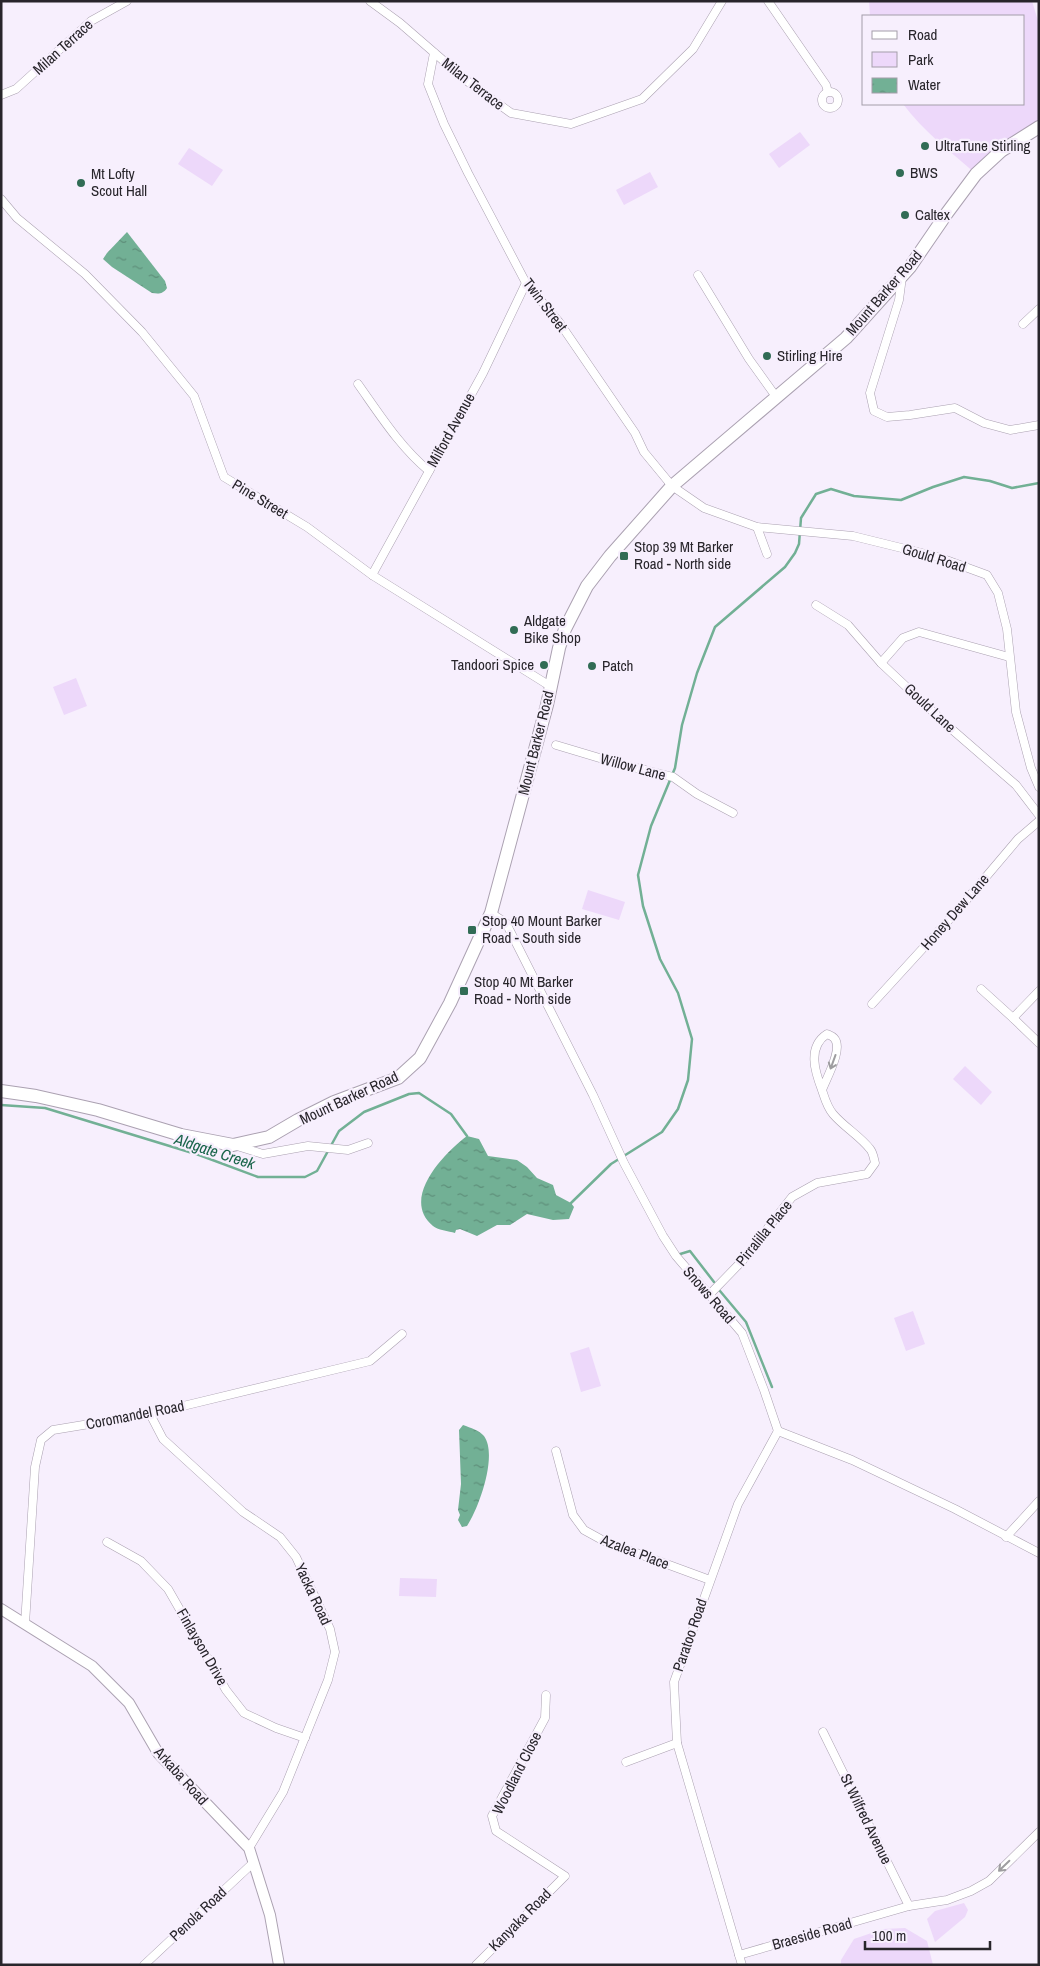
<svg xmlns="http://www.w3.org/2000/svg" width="1040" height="1966" viewBox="0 0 1040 1966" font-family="'Archivo Narrow',sans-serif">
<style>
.park{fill:#edd8fa}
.water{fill:url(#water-ripples)}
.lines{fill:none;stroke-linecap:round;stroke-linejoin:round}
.stream{stroke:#72b095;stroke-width:2.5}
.minor-casing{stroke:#aba1b1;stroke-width:9}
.tertiary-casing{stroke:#aba1b1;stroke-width:12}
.primary-casing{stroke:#aba1b1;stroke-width:14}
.minor{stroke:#fff;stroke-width:8}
.tertiary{stroke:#fff;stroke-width:10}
.primary{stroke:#fff;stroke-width:12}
.oneway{stroke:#9e9da0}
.poi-dot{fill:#316c55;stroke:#f7effd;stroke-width:2}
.labels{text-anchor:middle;stroke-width:4.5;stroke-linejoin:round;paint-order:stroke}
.street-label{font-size:15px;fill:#28252b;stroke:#f7effd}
.poi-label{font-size:15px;fill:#28252b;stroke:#f7effd;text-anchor:start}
.water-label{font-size:16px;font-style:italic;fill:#1a654b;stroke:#f7effd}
</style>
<defs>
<pattern id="water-ripples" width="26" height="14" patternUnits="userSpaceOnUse" patternTransform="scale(1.25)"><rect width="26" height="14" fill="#72b095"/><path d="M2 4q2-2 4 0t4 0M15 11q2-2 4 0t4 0" fill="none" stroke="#5e8f7a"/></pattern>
</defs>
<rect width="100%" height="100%" fill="#f7effd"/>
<!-- park -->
<g class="park">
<path d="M869,1H1032L1039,24V127L976,174C951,152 923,131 903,104H1024V16H870Z"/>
<polygon points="800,132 810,145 779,168 769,154"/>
<polygon points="189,148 223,170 212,186 178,164"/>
<polygon points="650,172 658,187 624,205 616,190"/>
<polygon points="76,678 87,706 64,715 53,687"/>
<polygon points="588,890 625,902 619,920 582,909"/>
<polygon points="965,1066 992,1092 981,1105 953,1079"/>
<polygon points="913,1311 925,1344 906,1351 894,1318"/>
<polygon points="589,1347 601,1386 581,1392 570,1353"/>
<polygon points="400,1578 437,1579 436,1597 399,1596"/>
<polygon points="964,1903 968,1910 965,1917 935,1942 927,1919 935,1911"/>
<polygon points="905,1928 927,1941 933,1965 841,1965 841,1960 854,1939 883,1929"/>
</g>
<!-- water -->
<g class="water">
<path d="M127,232L165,281L167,288C163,294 159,294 152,293L112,267L103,259L107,253Z"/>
<path d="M467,1136L479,1139L488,1156L517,1160L527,1167L537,1178L553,1185L556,1195L571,1203L574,1207L569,1219L553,1220L527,1214L510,1225H497L477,1236L460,1229L456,1230L455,1233C449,1231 437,1230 433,1226C400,1199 444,1153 467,1136Z"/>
<path d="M463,1425C471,1428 479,1430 484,1436C498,1455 479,1508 467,1526L462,1527L458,1520L460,1515L458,1510L461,1484L459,1430Z"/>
</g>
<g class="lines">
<!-- stream -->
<g class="stream">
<polyline points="1,1105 45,1108 199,1155 258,1177 305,1177 317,1171 339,1131 364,1112 409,1094 419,1093 451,1114 467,1136"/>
<polyline points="571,1203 611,1164 662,1132 678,1109 688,1080 692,1039 678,993 660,959 643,906 638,875 651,826 675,768 682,725 697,673 715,627 785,567 795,553 799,544 801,518 816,494 831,489 854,496 901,500 933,487 964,477 990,481 1012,488 1039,483"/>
<polyline points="677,1255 690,1251 714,1282"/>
<polyline points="720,1291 746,1322 772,1387"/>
</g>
<defs>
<g id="minor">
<polyline points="370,1 400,23 467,81 511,113 571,124 642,99 693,49 722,1"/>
<polyline points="768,1 826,85 828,92"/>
<polyline points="434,53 428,84 444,124 468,173 526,283 559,322 635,433 644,452 672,486 704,508 757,527 853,536 938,557 987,575 998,593 1007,629 1016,712 1031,768 1039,787"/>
<circle cx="830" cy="100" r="8"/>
<polyline points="1,95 16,89 91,21 127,1"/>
<polyline points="1,199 17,218 85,274 142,332 194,396 224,477 307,527 372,575 550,686"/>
<polyline points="698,275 749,359 777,398"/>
<polyline points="902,277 899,300 870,393 874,411 887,417 910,415 955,408 984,423 1010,430 1039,425"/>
<polyline points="1023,324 1039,309"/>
<path d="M358,384C380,415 400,447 429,471"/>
<polyline points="757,527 767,554"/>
<polyline points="372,575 483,373 526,283"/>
<polyline points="816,605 848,625 881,663 948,726 1016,785 1039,815"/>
<polyline points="881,663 903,638 919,632 1009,657"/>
<polyline points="556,745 613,762 673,777 697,794 733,813"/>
<polyline points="491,913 506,923 593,1095 624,1163 663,1236 676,1256 742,1333 764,1390 778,1431 852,1460 955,1509 1039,1553"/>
<polyline points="981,989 1013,1018"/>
<polyline points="1039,991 1013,1018 1039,1043"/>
<polyline points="872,1004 957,911 1018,839 1039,821"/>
<polyline points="237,1146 263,1154 308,1146 348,1150 368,1143"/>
<path d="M710,1294L743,1260L792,1197L817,1183L867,1174L875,1163C874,1159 873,1152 870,1149C860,1136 844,1127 833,1114C827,1107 825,1099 822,1090C815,1072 807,1047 827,1034C829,1035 832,1036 834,1038C844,1048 826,1079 822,1090"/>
<polyline points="150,1414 163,1439 243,1512 280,1537 296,1557 330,1629 335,1652 328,1680 283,1792 249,1848"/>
<polyline points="556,1451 573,1515 584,1530 604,1541 710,1580"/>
<polyline points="1006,1537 1039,1501"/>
<polyline points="107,1542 141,1561 168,1589 226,1690 244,1713 276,1728 305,1738"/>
<polyline points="25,1624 35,1467 41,1440 53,1430 150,1414 370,1361 402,1334"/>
<polyline points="823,1732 909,1906"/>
<polyline points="626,1762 677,1743"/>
<polyline points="739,1955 909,1906 947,1900 971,1891 989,1881 1039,1832"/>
<polyline points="144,1965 253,1863"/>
<polyline points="476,1965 565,1876 496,1831 492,1816 545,1718 546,1695"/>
<polyline points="742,1965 677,1743 674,1682 738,1504 778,1431"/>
</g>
<polyline id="tertiary" points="1,1609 92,1666 129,1703 158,1753 249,1848 270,1915 279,1965"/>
<polyline id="primary" points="1,1091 36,1096 98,1110 181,1135 233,1145 269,1137 298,1120 334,1102 398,1078 420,1058 450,1003 491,913 547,705 559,648 565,629 587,586 610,556 672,486 846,338 910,267 947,213 976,174 1001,151 1039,127"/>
</defs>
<!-- minor casing -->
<use href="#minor" class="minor-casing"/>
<!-- tertiary casing -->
<use href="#tertiary" class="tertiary-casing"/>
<!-- primary casing -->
<use href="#primary" class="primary-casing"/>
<!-- minor -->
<use href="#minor" class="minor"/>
<!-- tertiary -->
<use href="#tertiary" class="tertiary"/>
<!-- primary -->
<use href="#primary" class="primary"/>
</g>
<!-- one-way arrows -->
<defs><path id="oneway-shaft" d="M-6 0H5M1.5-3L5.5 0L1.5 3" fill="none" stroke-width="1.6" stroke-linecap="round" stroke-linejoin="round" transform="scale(1.25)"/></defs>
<g class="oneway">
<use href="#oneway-shaft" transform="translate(833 1062) rotate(110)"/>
<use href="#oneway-shaft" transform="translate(1004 1866) rotate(136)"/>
</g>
<!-- markers -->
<g class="poi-dot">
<circle cx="925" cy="146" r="5"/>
<circle cx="900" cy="173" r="5"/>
<circle cx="81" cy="183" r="5"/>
<circle cx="905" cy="215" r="5"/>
<circle cx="767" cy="356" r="5"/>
<rect x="619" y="551" width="10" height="10" rx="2.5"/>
<circle cx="514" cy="630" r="5"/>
<circle cx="544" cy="665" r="5"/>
<circle cx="592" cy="666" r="5"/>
<rect x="467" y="925" width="10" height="10" rx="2.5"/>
<rect x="459" y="986" width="10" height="10" rx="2.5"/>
</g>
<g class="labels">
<!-- street labels -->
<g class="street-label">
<text transform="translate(63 47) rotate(-42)" y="5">Milan Terrace</text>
<text transform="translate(473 84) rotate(38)" y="5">Milan Terrace</text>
<text transform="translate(884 293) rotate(-49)" y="5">Mount Barker Road</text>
<text transform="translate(545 305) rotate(53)" y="5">Twin Street</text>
<text transform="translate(451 430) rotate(-61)" y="5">Milford Avenue</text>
<text transform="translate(260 499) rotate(31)" y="5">Pine Street</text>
<text transform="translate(934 558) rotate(17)" y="5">Gould Road</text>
<text transform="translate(930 708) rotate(43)" y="5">Gould Lane</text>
<text transform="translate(536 743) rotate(-76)" y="5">Mount Barker Road</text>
<text transform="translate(633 767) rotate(15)" y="5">Willow Lane</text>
<text transform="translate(955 912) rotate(-49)" y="5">Honey Dew Lane</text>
<text transform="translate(349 1098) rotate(-25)" y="5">Mount Barker Road</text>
<text transform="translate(764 1233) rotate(-51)" y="5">Pirralilla Place</text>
<text transform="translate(709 1295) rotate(49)" y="5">Snows Road</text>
<text transform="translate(135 1415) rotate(-11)" y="5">Coromandel Road</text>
<text transform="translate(635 1552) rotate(21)" y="5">Azalea Place</text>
<text transform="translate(313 1594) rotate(65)" y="5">Yacka Road</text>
<text transform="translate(690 1635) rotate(-71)" y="5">Paratoo Road</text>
<text transform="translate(202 1647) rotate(60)" y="5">Finlayson Drive</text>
<text transform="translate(517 1773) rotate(-63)" y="5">Woodland Close</text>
<text transform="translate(181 1776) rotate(48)" y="5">Arkaba Road</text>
<text transform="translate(866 1819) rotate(64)" y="5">St Wilfred Avenue</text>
<text transform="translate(198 1914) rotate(-43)" y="5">Penola Road</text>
<text transform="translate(520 1920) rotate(-45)" y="5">Kanyaka Road</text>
<text transform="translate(812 1934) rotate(-16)" y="5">Braeside Road</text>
</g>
<!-- poi labels -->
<g class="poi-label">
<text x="935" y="151">UltraTune Stirling</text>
<text x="910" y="178">BWS</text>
<text x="91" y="179">Mt Lofty<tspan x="91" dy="17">Scout Hall</tspan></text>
<text x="915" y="220">Caltex</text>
<text x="777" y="361">Stirling Hire</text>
<text x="634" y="552">Stop 39 Mt Barker<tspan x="634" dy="17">Road - North side</tspan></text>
<text x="524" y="626">Aldgate<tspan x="524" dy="17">Bike Shop</tspan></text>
<text x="534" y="670" text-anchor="end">Tandoori Spice</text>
<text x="602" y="671">Patch</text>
<text x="482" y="926">Stop 40 Mount Barker<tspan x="482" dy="17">Road - South side</tspan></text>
<text x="474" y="987">Stop 40 Mt Barker<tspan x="474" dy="17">Road - North side</tspan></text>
</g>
<!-- water labels -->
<g class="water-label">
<text transform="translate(215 1151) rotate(18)" y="6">Aldgate Creek</text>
</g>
</g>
<!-- border -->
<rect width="1040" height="1966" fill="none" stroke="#28252b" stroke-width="5"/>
<!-- legend -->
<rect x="862" y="15" width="162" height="90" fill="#f7effd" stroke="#a49ea9"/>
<rect x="872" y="31" width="25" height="8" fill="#ffffff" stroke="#a49ea9"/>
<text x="908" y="40" font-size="15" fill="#28252b">Road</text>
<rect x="872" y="52" width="25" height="15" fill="#edd8fa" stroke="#a49ea9"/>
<text x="908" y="65" font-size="15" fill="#28252b">Park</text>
<rect x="872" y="78" width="25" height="15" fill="url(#water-ripples)" stroke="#a49ea9"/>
<text x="908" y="90" font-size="15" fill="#28252b">Water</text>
<!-- scale -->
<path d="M865 1941v8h125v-8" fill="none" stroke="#28252b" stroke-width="2.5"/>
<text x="872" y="1941" font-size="15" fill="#28252b" stroke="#f7effd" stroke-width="4" paint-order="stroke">100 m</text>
</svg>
